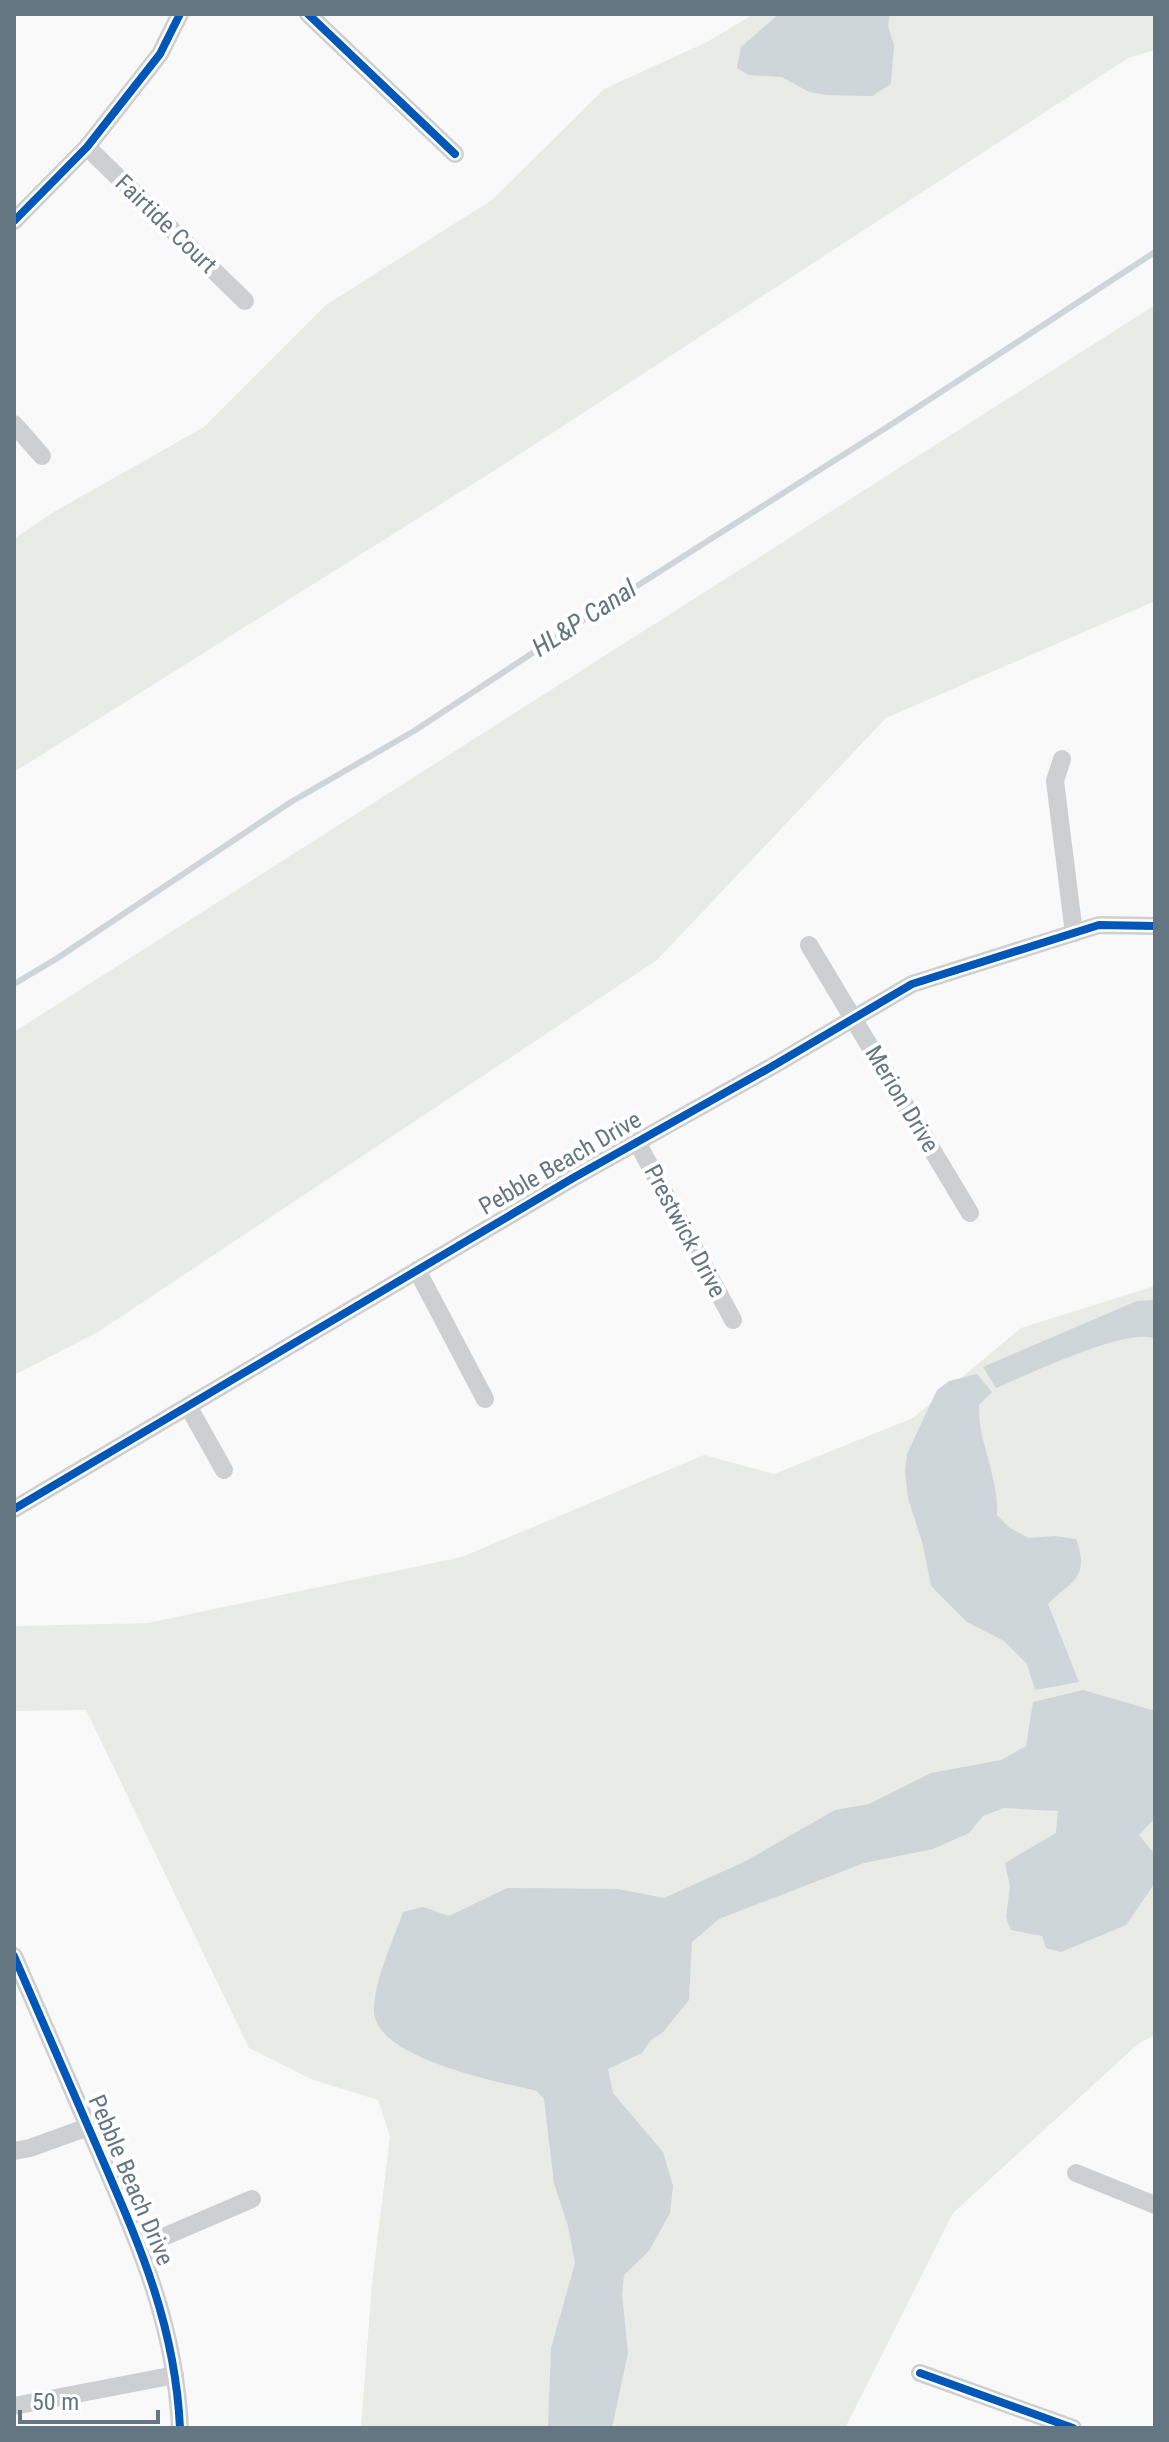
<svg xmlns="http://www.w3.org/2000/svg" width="1169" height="2442" viewBox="0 0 1169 2442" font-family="'Roboto Condensed',sans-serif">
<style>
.green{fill:#e8ebe6}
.water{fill:#ced6d9}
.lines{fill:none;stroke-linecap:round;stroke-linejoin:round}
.stream{stroke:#ced6d9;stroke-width:6}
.street{stroke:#cecfd0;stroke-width:18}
.cycleway-casing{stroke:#fff;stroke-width:13}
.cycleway{stroke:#0057b8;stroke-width:8}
.labels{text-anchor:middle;stroke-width:8;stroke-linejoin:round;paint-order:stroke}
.street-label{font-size:24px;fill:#657683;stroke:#fff}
.water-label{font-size:26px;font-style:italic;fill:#60757c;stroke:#fff}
</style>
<rect width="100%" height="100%" fill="#f9f9f9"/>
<!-- green -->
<g class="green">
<polygon points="754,14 1155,14 1155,50 1128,58 503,465 14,772 14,539 52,513 204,427 326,305 492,200 604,89 707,42"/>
<polygon points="1155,305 1155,601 886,718 657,960 98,1332 14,1375 14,1032"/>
<polygon points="1155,1286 1155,2035 1138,2044 953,2213 845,2428 361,2428 372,2284 390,2137 378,2100 311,2079 249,2048 86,1710 14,1711 14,1623 17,1626 148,1623 462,1557 704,1455 774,1474 913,1418 1021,1328"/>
</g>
<!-- water -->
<g class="water">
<polygon points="779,14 890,14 888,26 894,45 891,84 872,96 826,95 809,92 782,77 749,75 737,68 741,47"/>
<path d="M1155,1300V1339C1128,1326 1026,1376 996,1388L983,1367L1137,1301Z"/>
<path d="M977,1374L992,1392L979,1405C978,1443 999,1477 997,1515L1010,1528L1029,1538L1055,1536L1076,1539C1090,1578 1073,1579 1048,1604L1079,1682L1035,1690L1027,1664L1004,1641L967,1622L931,1586L923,1545L908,1498L905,1471L907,1454L937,1390L949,1381Z"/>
<path d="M1083,1690L1155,1711V1818L1139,1835L1155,1855V1883L1126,1925L1061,1952L1046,1948L1042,1936L1011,1930L1006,1918L1010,1886L1005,1863L1056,1833L1058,1811L1004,1808L983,1816L969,1833L933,1849L864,1863L719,1919L692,1942L689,2000L663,2032L651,2040L642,2053L608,2069L613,2093L663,2152L673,2186L670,2213L649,2251L624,2275L622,2294L628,2353L612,2428H548L551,2348L575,2263L568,2226L554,2183L544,2099L537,2091C500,2082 370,2058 374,2008C376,1975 393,1942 403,1912L423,1907L449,1916L507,1888L618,1889L664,1898L746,1861L835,1810L869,1804L931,1773L1001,1760L1026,1746L1033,1702Z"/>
</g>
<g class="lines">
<!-- stream -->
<polyline class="stream" points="14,984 56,959 291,802 414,731 566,631 895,422 1155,252"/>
<!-- street -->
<g class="street">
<polyline points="308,14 455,154"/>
<polyline points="87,147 245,301"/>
<polyline points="14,221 87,147 160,54 180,14"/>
<polyline points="14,424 42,456"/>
<polyline points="1062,759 1055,781 1074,933"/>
<polyline points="809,945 970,1213"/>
<polyline points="637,1142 733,1320"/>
<polyline points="417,1270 485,1399"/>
<polyline points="188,1406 224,1470"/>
<polyline points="14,1509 573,1178 771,1067 912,984 1099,925 1155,926"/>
<path d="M14,1956C42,2020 69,2084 97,2147C138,2242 175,2322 180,2428"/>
<polyline points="14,2151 30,2148 88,2127"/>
<polyline points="1076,2173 1155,2205"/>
<polyline points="140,2247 252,2199"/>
<polyline points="920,2373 1073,2428"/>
<polyline points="14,2406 175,2375"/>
</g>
<defs>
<g id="cycleway">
<polyline points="308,14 455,154"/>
<polyline points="14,221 87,147 160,54 180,14"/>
<polyline points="14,1509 573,1178 771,1067 912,984 1099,925 1155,926"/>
<path d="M14,1956C42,2020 69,2084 97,2147C138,2242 175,2322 180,2428"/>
<polyline points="920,2373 1073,2428"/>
</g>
</defs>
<!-- cycleway casing -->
<use href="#cycleway" class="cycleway-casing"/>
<!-- cycleway -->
<use href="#cycleway" class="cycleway"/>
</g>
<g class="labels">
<!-- street labels -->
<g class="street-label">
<text transform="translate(166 224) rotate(44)" y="8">Fairtide Court</text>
<text transform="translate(902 1099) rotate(59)" y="8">Merion Drive</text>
<text transform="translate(560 1163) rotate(-30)" y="8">Pebble Beach Drive</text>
<text transform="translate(685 1231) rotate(62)" y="8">Prestwick Drive</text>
<text transform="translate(131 2180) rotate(67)" y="8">Pebble Beach Drive</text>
</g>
<!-- water labels -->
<g class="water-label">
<text transform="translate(584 618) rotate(-33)" y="9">HL&amp;P Canal</text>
</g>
</g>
<!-- border -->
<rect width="1169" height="2442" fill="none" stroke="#657683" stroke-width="32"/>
<!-- scale -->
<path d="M20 2410v12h138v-12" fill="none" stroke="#657683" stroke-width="4"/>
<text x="32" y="2410" font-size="24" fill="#657683" stroke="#ffffff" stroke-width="6" paint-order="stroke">50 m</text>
</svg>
